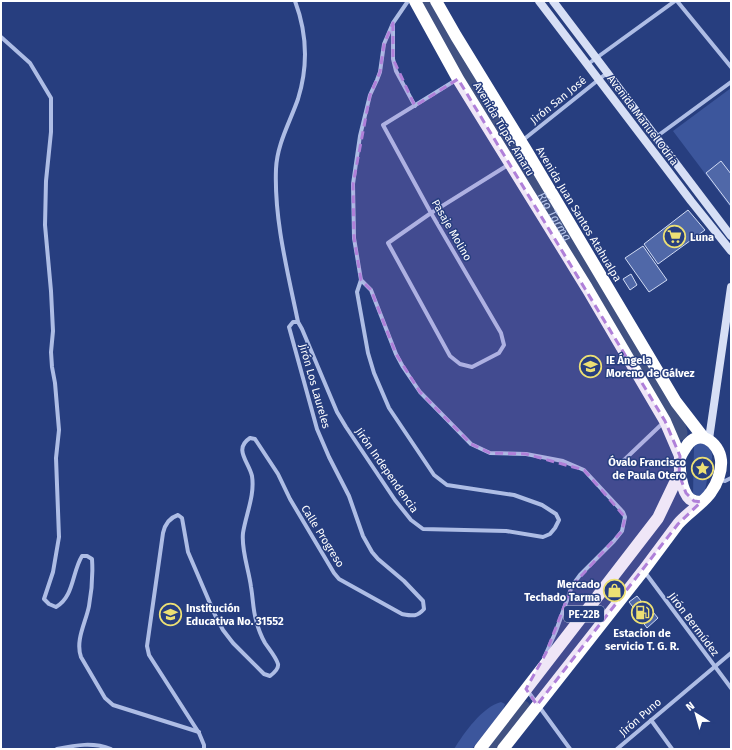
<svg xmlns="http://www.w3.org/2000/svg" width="732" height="750" viewBox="0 0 732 750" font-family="'Fira Sans',sans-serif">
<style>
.green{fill:#3c569c}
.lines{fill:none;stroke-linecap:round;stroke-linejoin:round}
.river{stroke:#415282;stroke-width:15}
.building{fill:#5068a8;stroke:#d1dbf4}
.street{stroke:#aebde5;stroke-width:4}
.secondary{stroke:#d7dff5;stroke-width:8}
.highway{stroke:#fff;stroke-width:12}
.marked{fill:#b080d9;fill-opacity:0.2;stroke:#b080d9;stroke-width:3;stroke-dasharray:8 5;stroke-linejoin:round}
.labels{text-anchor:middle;stroke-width:3;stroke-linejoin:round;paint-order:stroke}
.shield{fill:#273e7f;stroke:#bec5d9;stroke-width:1}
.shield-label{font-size:10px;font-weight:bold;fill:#fff}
.street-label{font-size:11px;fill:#fff;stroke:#273e7f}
.poi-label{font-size:11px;font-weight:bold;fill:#fff;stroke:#273e7f;text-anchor:start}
.water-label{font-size:12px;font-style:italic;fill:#b9c8ed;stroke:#273e7f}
</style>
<rect width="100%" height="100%" fill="#273e7f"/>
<!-- green -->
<g class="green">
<polygon points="731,88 731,208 673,131"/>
<path d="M702,442C717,451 712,459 708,472C707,480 706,487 704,494L700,496L693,494L694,447V444Z"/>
<path d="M501,702L505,704L503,710L472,749H454C464,733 482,707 501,702Z"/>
</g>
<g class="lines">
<!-- river -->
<g class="river">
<path id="s1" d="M426,1L449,42L662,395L677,421L680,433"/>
<polyline points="492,749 523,708"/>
</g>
</g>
<!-- building -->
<g class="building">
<polygon points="721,161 731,174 731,206 706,173"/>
<polygon points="688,210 705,230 658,264 644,244"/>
<polygon points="643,246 667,280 649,292 625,258"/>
<polygon points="631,274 637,285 630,290 623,279"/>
<polygon points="637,596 651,613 653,612 658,618 647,628 642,621 643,620 629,602"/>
</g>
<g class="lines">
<!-- street -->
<g class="street">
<path d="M295,1C307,33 308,67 298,99C290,122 277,144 276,169C274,220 288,273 298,322L302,329L337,412L346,427L395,500L411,520L423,529L506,531L543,537L550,534L555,528L559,520L556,514L542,505L514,495L447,485L434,475L389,408L374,373L368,353L357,292L361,280L354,238L353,184L360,136L370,95L377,80L380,72L384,44L393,23L408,1"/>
<polyline points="677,1 731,67"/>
<polyline points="393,26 393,59 396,71 415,106"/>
<path d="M1,37L30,63L51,98V132L46,181L45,225L51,291L53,331L51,352L52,367L55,383L59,430L56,458L59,537L53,572L44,599L49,604L56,607C74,597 72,572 82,556H87L92,559C93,575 92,590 89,606C86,622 75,640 81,657L105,698L113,705L199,732"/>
<polyline points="588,64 675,1"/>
<polyline points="456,80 383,125 431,213 501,333 504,345 499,353 472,367 460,364 450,356 388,243 431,213 508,165"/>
<polyline points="656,137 731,82"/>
<polyline points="523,140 607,73"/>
<polyline points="361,280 371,290 396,354 403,367 420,392 471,444 490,453 526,454 563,461 584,470 623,512 625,517 622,531 614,541 580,575 572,586 556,631 544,658"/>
<polyline points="622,462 664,422"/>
<polyline points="720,480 725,481 731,478"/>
<polyline points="644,571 731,688"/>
<polyline points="527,690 570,749"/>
<polyline points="651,720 672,749"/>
<path d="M57,749C76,745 93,742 111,749"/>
<path d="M204,749V745L199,733L149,655L147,646L163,533C165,524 169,518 178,515L182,518L188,552L215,615L223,630L233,643L264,674L270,676C274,673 279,669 278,664C276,657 269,649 265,643C261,636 258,628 256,620C253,610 253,598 251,587C249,570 241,550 243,533C246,514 255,495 252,476C249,462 233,449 250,438L255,439L278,474L290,499L334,573L339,579L402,614C413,616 417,617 424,609L423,601L404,581L378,559L372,552L363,536L349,496L329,457L317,429L289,327L293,322H298"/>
<polyline points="617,749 731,653"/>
</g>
<!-- secondary -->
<g class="secondary">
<polyline points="539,1 691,201 731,251"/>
<polyline points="553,1 731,236"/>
<polyline points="709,439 731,287"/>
</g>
<!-- highway -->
<g class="highway">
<polyline points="415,1 458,79 587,288 665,421 680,456"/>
<polyline points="436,1 456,36 526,150 676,402 703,437"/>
<polyline points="480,749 658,518 679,474"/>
<path d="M503,749L643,571L678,524C687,513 704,503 711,492C717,484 722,471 721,460C719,442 698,427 686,447C684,450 681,454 680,458C679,469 681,491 690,499C693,501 697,502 701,502"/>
</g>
</g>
<!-- marked area -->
<path class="marked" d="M393,23V59L415,106L458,79L665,421L680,456L679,474L686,493L694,501L701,502L678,524L537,705L526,689L546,653L572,586L622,531L625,517L584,470L526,454L490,453L471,444L420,392L396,354L371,290L361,280L354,238L353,184L370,95L380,72L384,44Z"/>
<!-- icons -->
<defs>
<symbol id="supermarket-ring" viewBox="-11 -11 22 22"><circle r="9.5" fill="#273e7f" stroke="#ede074" stroke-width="1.5"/><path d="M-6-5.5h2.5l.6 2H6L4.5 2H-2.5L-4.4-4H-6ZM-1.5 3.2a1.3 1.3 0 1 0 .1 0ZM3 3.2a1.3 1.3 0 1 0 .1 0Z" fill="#ede074"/></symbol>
<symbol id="school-ring" viewBox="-11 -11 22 22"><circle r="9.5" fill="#273e7f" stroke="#ede074" stroke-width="1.5"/><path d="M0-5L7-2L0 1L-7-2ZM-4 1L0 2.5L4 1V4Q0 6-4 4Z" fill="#ede074"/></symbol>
<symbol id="sight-ring" viewBox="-11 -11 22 22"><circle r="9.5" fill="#273e7f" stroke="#ede074" stroke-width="1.5"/><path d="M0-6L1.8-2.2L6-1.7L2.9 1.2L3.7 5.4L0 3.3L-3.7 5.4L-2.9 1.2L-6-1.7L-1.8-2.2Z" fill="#ede074"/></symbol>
<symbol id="shop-ring" viewBox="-11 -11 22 22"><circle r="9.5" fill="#273e7f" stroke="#ede074" stroke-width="1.5"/><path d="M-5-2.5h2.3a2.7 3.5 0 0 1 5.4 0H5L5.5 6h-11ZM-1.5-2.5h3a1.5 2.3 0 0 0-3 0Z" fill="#ede074"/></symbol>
<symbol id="fuel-ring" viewBox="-11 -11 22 22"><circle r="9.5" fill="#273e7f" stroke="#ede074" stroke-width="1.5"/><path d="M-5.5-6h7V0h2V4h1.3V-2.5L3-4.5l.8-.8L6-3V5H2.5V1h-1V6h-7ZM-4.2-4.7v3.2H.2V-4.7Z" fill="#ede074"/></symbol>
</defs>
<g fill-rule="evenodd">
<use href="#supermarket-ring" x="662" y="224" width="25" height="25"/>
<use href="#school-ring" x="578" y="354" width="25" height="25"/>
<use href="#sight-ring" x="690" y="456" width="25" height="25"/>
<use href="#shop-ring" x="602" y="578" width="25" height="25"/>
<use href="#fuel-ring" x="630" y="600" width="25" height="25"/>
<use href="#school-ring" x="158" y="602" width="25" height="25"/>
</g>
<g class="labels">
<!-- shield labels -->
<rect class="shield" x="564" y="606" width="40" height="16" rx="3"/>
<g class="shield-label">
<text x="584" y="618">PE-22B</text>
</g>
<!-- street labels -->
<g class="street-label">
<text transform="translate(558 100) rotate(-39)" y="4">Jirón San José</text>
<text transform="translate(643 120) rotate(53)" y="4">Avenida Manuel Odría</text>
<text transform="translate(504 129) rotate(59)" y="4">Avenida Túpac Amaru</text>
<text transform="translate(579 214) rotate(59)" y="4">Avenida Juan Santos Atahualpa</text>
<text transform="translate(452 230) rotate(60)" y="4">Pasaje Molino</text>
<text transform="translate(315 386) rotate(74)" y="4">Jirón Los Laureles</text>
<text transform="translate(387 470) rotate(55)" y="4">Jirón Independencia</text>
<text transform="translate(323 536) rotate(58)" y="4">Calle Progreso</text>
<text transform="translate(694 624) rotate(53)" y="4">Jirón Bermúdez</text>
<text transform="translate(640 717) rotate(-41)" y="4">Jirón Puno</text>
</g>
<!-- poi labels -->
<g class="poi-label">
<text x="690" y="241">Luna</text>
<text x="606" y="364">IE Ángela<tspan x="606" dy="13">Moreno de Gálvez</tspan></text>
<text x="686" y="466" text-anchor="end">Óvalo Francisco<tspan x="686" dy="13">de Paula Otero</tspan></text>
<text x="600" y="588" text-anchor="end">Mercado<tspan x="600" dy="13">Techado Tarma</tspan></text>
<text x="186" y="612">Institución<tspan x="186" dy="13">Educativa No. 31552</tspan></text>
<text x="642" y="637" text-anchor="middle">Estacion de<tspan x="642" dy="13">servicio T. G. R.</tspan></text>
</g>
<!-- water labels -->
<g class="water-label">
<text dy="4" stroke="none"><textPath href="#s1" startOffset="251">Río Tarma</textPath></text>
</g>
</g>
<!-- border -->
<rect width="732" height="750" fill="none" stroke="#ffffff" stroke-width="4"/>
<!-- north arrow -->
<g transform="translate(696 714) rotate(323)" stroke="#273e7f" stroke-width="3" paint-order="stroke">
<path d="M0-3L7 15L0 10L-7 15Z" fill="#ffffff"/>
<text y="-6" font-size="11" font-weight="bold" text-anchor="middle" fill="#ffffff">N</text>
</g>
</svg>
